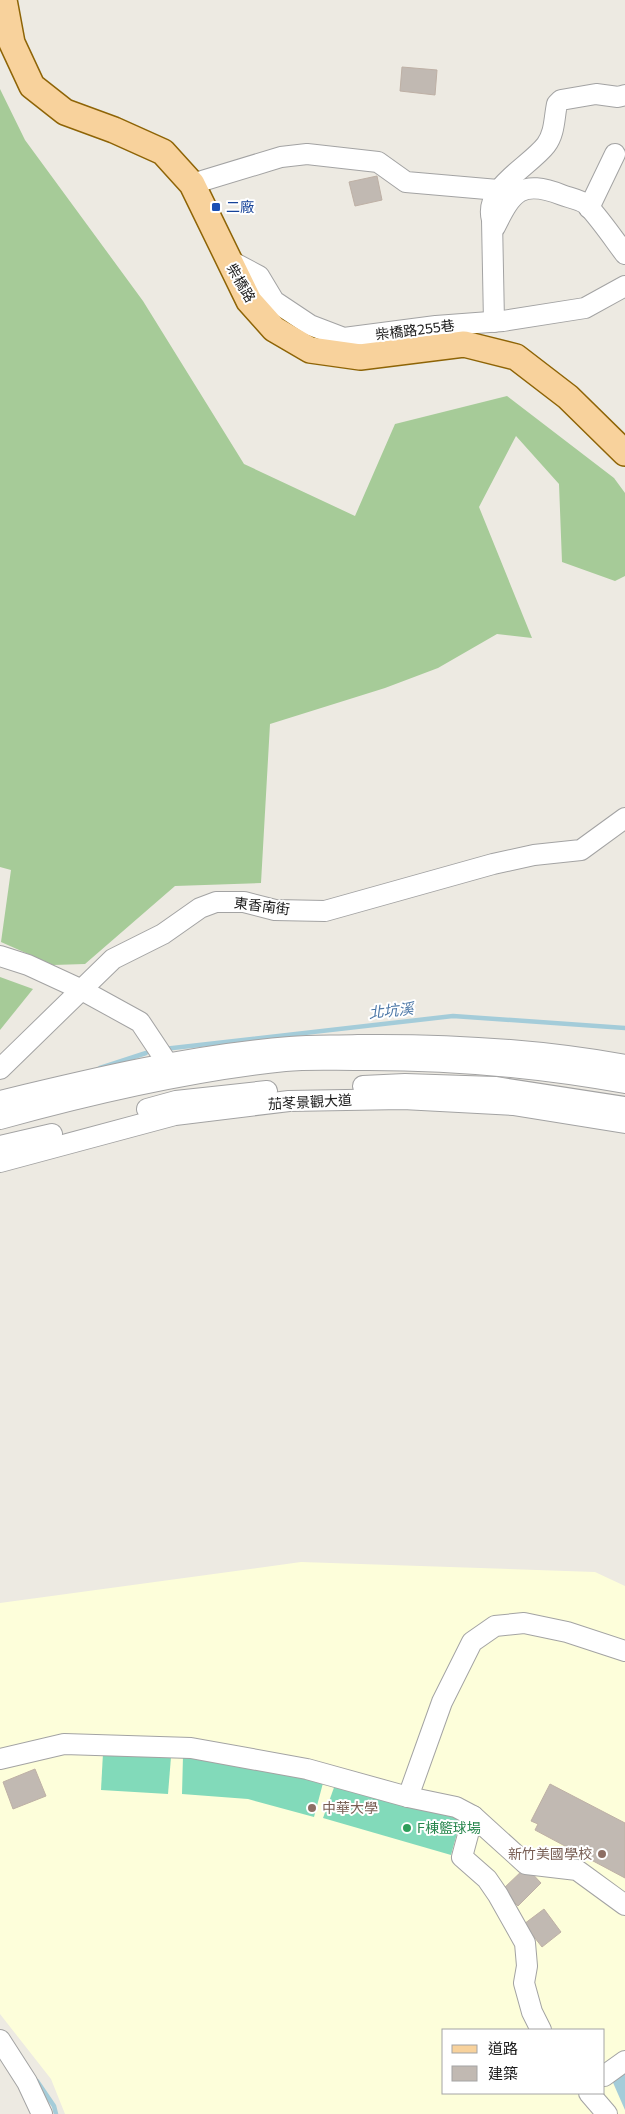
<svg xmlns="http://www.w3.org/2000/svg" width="625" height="2114" viewBox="0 0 625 2114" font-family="Commissioner,'Noto Sans TC',sans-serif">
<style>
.education{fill:#fdfeda;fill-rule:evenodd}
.forest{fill:#a6cb98}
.pitch{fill:#82daba}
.water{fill:#a4ccd9}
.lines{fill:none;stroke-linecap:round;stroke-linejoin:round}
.stream{stroke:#a4ccd9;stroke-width:4.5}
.building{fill:#c1b9b2;stroke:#beb0a5}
.minor-casing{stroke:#a3a3a3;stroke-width:22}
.major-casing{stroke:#8e6406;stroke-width:28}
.minor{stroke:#fff;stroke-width:20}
.major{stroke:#f8d29c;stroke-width:25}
.transit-dot{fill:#1a4fb4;stroke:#fff;stroke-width:2}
.education-dot{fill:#8d6e63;stroke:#fff;stroke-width:2}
.leisure-dot{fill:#2e9e5b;stroke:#fff;stroke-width:2}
.labels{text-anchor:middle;stroke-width:4;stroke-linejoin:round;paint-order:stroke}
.transit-label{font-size:14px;fill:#164399;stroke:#fff;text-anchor:start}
.street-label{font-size:14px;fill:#1c1c1c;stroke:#fff}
.education-label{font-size:14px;fill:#785e54;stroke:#fff;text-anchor:start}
.leisure-label{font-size:14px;fill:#27864d;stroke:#fff;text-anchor:start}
.water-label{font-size:15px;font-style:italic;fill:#4d78a7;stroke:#fff}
</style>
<rect width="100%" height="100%" fill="#edeae2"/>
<!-- education -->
<path class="education" d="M301,1562L595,1572L625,1586V2114H65L51,2079L0,2014V1603ZM444,2030H604V2093H444Z"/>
<!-- forest -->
<g class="forest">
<polygon points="0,89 25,140 143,301 244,464 355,516 395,424 507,396 614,478 625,493 625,576 615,581 562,562 559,484 516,436 479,507 532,638 497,634 438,668 385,688 270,724 261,883 175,886 85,964 53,965 1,942 11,870 0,867"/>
<polygon points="0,977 33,989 0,1030"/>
</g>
<!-- pitch -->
<g class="pitch">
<polygon points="103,1753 171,1757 168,1794 101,1790"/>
<polygon points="183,1756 253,1764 323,1783 314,1817 248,1799 182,1794"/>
<polygon points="336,1782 462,1815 451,1855 323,1818"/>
</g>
<!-- water -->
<polygon class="water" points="625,2071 625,2110 611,2078"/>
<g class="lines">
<!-- stream -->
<g class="stream">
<polyline points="164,1049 453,1016 625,1028"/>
<polyline points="100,1068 146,1053"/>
<polyline points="37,2081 54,2106 56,2114"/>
</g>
</g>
<!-- building -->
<g class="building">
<polygon points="402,67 437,70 435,95 400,91"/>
<polygon points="377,176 382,200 355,206 349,182"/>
<polygon points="35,1769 46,1796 13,1809 3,1782"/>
<polygon points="550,1784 625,1823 625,1878 535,1830 538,1824 531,1821"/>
<polygon points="526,1867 541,1883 518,1906 502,1890"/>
<polygon points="544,1909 561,1932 542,1947 524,1924"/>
</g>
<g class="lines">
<defs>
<g id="minor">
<polyline points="192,184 281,157 307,154 378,162 406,182 498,190"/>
<polyline points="589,208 615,154"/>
<path d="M495,227C512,192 521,179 562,195C570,198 582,200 587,205C601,220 613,238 625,254"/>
<polyline points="227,259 259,276 274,301 310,325 344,338 436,326 503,321 585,308 625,286"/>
<path d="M494,322L492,220C483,188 529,167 546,145C555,133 554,118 557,104L561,100L596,94L618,97L625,95"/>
<polyline points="0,956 28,965 80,989 140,1022 174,1073"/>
<polyline points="0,1069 113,959 163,934 200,908 216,902 244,902 275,910 325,911 493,864 534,855 581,850 625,818"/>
<polyline points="363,1086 405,1084 495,1087 625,1107"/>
<path d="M0,1101C95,1078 191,1055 290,1047C312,1045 335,1046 358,1045C448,1044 537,1049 625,1065"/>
<polyline points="147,1109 176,1101 267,1091"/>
<path d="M0,1119C94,1093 189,1071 285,1061C308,1059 331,1060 354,1060C445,1059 536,1067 625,1083"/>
<polyline points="0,1146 52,1134"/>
<polyline points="0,1162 175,1115 289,1101 403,1099 513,1105 625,1123"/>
<polyline points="0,1759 64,1744 191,1748 307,1769 408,1797 456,1807 473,1816 526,1864 577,1870 625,1905"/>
<polyline points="408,1797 442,1702 472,1642 495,1626 524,1623 567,1632 625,1651"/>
<polyline points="473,1816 462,1857 487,1879 498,1895 525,1943 527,1966 524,1983 532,2012 541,2030"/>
<polyline points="0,2040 27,2082 42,2114"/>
<polyline points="604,2076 625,2061"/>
<polyline points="589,2093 607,2114"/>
</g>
<polyline id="major" points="4,0 12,43 32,86 65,112 114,130 163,152 192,184 249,301 274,329 310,350 360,357 464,344 516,357 568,397 625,453"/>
</defs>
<!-- minor casing -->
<use href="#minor" class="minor-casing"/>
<!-- major casing -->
<use href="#major" class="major-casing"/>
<!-- minor -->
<use href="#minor" class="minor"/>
<!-- major -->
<use href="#major" class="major"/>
</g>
<!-- markers -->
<rect class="transit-dot" x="211" y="202" width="10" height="10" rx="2.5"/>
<g class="education-dot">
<circle cx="312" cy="1808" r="5"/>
<circle cx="602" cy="1854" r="5"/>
</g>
<circle class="leisure-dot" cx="407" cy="1828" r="5"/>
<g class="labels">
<!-- transit labels -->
<g class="transit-label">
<text x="226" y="212">二廠</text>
</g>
<!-- street labels -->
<g class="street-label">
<text transform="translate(241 283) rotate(60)" y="5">柴橋路</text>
<text transform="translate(415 330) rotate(-7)" y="5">柴橋路255巷</text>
<text transform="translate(262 906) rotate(7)" y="5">東香南街</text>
<text transform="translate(310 1102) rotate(-3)" y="5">茄苳景觀大道</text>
</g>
<!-- education labels -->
<g class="education-label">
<text x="322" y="1813">中華大學</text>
<text x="592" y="1859" text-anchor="end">新竹美國學校</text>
</g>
<!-- leisure labels -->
<g class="leisure-label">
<text x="417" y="1833">F棟籃球場</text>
</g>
<!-- water labels -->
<g class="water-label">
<text transform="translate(391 1011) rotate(-6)" y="5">北坑溪</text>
</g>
</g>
<!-- legend -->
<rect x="442" y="2029" width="162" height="65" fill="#ffffff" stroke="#a4a4a4"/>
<rect x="452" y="2045" width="25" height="8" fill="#f8d29c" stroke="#a4a4a4"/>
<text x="488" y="2054" font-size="15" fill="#1c1c1c">道路</text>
<rect x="452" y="2066" width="25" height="15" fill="#c1b9b2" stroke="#a4a4a4"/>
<text x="488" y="2079" font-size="15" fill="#1c1c1c">建築</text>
</svg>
